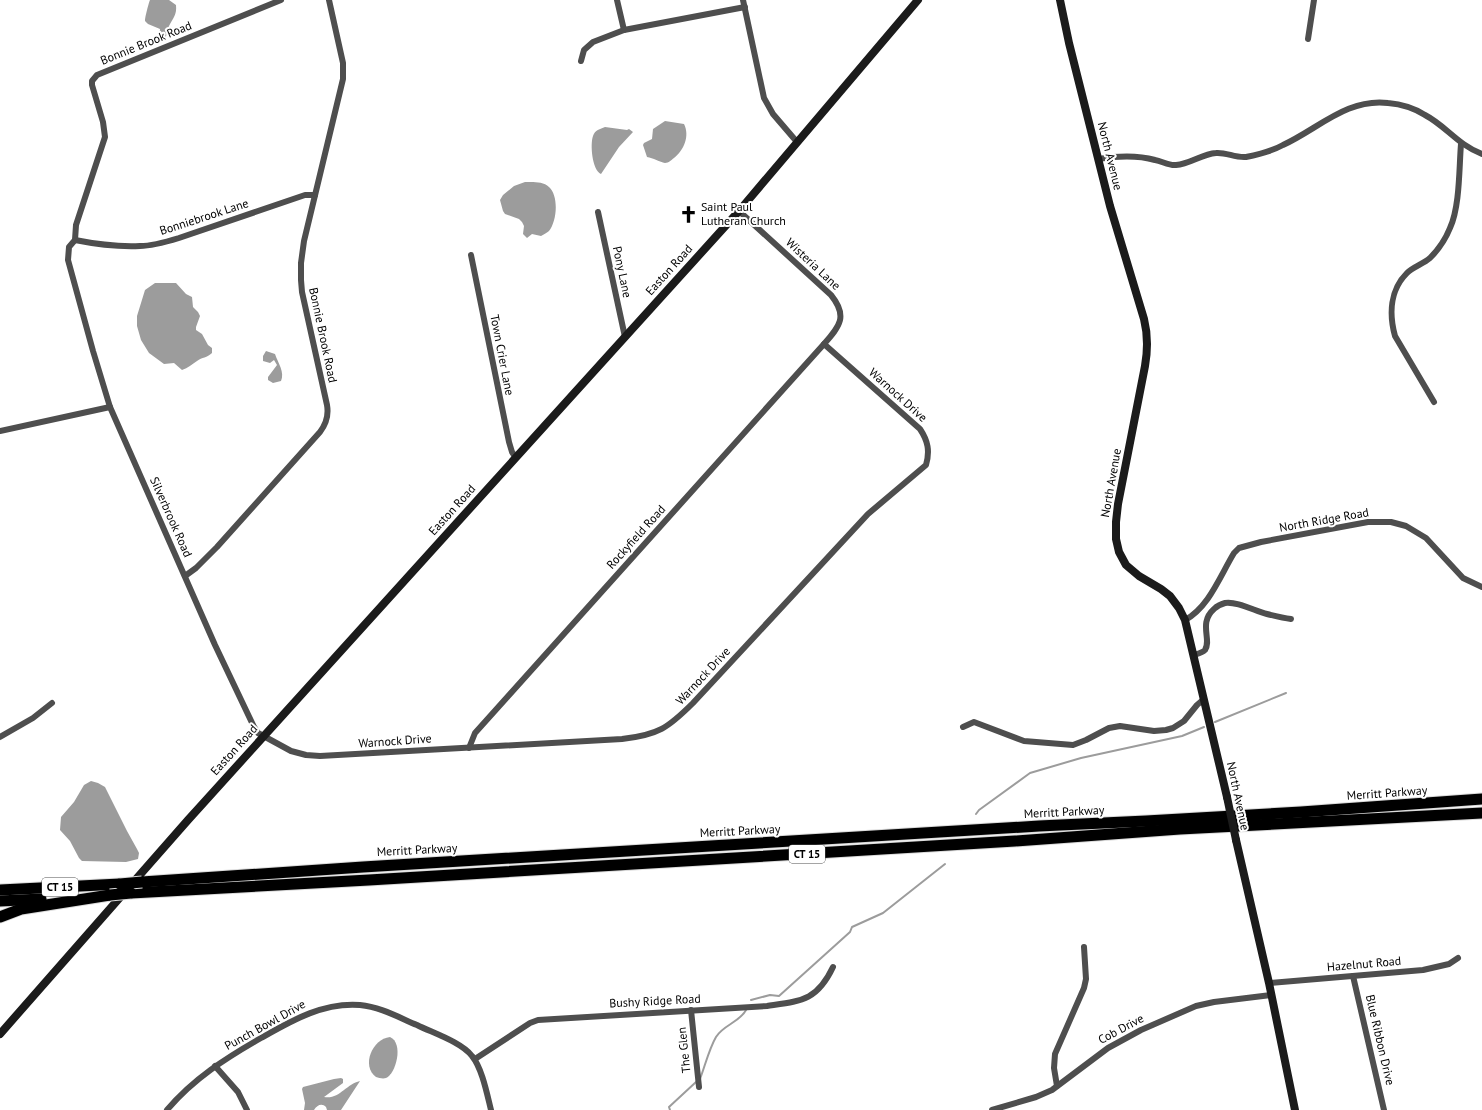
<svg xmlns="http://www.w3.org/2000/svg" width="1482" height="1110" viewBox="0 0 1482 1110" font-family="'PT Sans',sans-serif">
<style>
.water{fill:#9c9c9c}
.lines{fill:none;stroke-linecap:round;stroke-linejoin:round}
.stream{stroke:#9c9c9c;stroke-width:2}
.highway-casing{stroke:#dbdbdb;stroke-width:13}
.street{stroke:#4e4e4e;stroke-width:6}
.secondary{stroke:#1b1b1b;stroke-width:8}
.highway{stroke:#000;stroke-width:11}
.highway-bridge-casing{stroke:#dbdbdb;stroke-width:13;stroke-linecap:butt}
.secondary-bridge{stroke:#1b1b1b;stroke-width:8}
.highway-bridge{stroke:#000;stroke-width:11}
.labels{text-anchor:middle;stroke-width:4;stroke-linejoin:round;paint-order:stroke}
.shield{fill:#fff;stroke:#4c4c4c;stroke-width:1}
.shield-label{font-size:11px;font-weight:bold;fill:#000}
.street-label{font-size:12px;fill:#000;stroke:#fff}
.poi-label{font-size:12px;fill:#000;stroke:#fff;text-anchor:start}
</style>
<rect width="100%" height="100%" fill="#fff"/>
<!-- water -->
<g class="water">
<path d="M150,0H169L176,5C177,15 173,18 169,26C166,32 168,39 160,42L159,41L160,29L148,24L145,21C145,17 149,2 150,0Z"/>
<path d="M665,121L684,124C690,136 684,150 674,158C671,160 669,163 665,163C660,162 653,158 647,157L643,145L644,143L652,139L653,129Z"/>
<path d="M605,127L627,130L629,129L633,132L619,147L601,174C592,170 590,144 593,136C595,130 600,129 605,127Z"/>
<path d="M525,182C532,182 543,181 549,187C559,196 557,221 549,231C547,233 544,234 541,236L532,234L527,238L523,234L524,226L522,222L519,219L505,214L503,211L500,200L503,195L514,186Z"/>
<path d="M155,283H176L186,294L192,297L193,307L198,312L200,316L196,327V330L202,334L208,345L212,348V353C207,358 202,357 197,361C192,364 188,368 182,370L174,363L164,364L149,353L141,340L137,326V316L145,290Z"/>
<path d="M266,351L275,354C278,363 285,372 281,381L273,383L268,380V377L277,365L274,360L270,363L263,361V356Z"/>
<polygon points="91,781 98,783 105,787 127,831 137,849 139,853 138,859 126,862 82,861 79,858 70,841 60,830 61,817 74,802 84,785"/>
<path d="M390,1037C404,1043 396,1074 386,1078C383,1079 379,1078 376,1077C361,1066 372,1039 390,1037Z"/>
<path d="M341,1078L343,1079V1083L324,1097C339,1100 346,1084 360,1081L341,1110H327L326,1107C322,1103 317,1105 314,1110H304L305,1103L302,1089L303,1087L334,1079Z"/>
</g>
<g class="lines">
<!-- stream -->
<g class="stream">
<polyline points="1215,722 1286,693"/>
<polyline points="976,814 979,810 1030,773 1081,758 1182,736 1204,727"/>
<polyline points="751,1000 770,995 779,996 850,932 852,927 883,913 945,864"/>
<path d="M700,1079C705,1066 709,1049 716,1037C723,1025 740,1022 746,1010"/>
<polyline points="670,1110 669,1107 696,1082"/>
</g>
<defs>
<g id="highway">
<polyline points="142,882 363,867 1039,826 1146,821 1301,812 1482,799"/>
<polyline points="0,890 120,884"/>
<polyline points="131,893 369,880 1015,841 1180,829 1482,813"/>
<polyline points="0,901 41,899"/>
<polyline points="0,917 21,909 110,895"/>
</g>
</defs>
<!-- highway casing -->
<use href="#highway" class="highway-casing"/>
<!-- street -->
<g class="street">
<path d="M281,0L97,75L92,81V85L103,122L105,137L76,225L75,240L69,247L68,260L93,351L110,407L215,645L254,727L258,733L291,751L306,755L320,756L622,739C658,735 668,728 693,703L868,514L926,465C930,451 928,441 920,429L824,344"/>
<polyline points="617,0 624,30"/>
<polyline points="743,0 764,98 773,114 797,142"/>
<polyline points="1308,39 1314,0"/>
<polyline points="581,61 584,50 593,42 624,30 745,7"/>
<path d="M1098,159C1117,156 1137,155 1155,160C1162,161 1169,166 1176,165C1190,164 1202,154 1216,153C1226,152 1235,158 1246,157C1256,155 1274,150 1283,145C1318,129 1347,98 1388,103C1400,104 1414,108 1425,115C1446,126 1458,145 1482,154"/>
<polyline points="598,212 625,337"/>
<path d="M75,240C95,244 119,247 140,246C153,246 166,242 179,238L305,195H315"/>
<polyline points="471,255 509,442 512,452 516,458"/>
<path d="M1434,402L1395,336C1389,314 1390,290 1407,273C1413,267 1423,264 1430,258C1438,250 1446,238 1450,228C1460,206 1459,168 1461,144"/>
<polyline points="0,431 110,407"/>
<path d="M185,576L196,568L217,547L320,432C326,424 329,416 327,405L302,292L301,280V263L304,241L343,79V63L329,0"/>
<path d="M1185,620C1209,607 1220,576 1234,553L1239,548L1261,542L1368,522H1391L1406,526L1426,538L1463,578L1482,587"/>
<path d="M1194,655C1197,654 1202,653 1205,650C1212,640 1198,623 1214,609C1217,606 1221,604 1225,603C1237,601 1255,611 1267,614C1275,616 1283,618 1291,619"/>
<polyline points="963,727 974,722 1024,741 1073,745 1086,740 1109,728 1120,726 1154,731 1166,730 1173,728 1184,721 1197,705 1204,699"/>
<polyline points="0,737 33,718 52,703"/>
<path d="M469,748L475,733L824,344C840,326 848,316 831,295L739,211"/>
<polyline points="1353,976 1384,1110"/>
<polyline points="1269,983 1423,970 1449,964 1458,958"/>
<polyline points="691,1010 699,1087"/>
<path d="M475,1059L530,1023L538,1020L767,1006C801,1001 817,1001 833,967"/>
<polyline points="215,1066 238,1092 247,1110"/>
<polyline points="1057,1086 1054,1068 1055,1054 1084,988 1086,979 1084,947"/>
<path d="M167,1110C193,1079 226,1058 261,1038C291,1021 323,1002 360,1005C380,1007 398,1017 417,1025C433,1033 461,1042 472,1056C482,1068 487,1094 491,1110"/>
<polyline points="992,1110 1036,1097 1052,1090 1108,1048 1141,1030 1196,1006 1214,1002 1271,995"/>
</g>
<!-- secondary -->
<g class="secondary">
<path d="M1060,0L1069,43L1110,206L1144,319C1148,335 1148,349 1145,366L1118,504L1116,522V539L1119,552L1126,565L1139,576L1161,589L1170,596L1179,608L1185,620L1227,797"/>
<polyline points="1236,840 1269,983 1295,1110"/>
<polyline points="0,1034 188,820 739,211 918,0"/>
</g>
<!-- highway -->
<use href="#highway" class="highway"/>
<defs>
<g id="highway-bridge">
<polyline points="120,884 142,882"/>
<polyline points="110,895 131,893"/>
</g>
</defs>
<!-- highway-bridge casing -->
<use href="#highway-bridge" class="highway-bridge-casing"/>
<!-- secondary-bridge -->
<polyline class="secondary-bridge" points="1227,797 1236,840"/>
<!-- highway-bridge -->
<use href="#highway-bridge" class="highway-bridge"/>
</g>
<!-- icons -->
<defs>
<symbol id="church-bare" viewBox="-9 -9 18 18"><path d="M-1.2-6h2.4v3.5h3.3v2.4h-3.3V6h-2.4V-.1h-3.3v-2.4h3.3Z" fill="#000" stroke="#fff" stroke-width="2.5" paint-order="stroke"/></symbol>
</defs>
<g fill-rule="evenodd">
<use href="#church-bare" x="676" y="202" width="25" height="25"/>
</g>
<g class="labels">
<!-- shield labels -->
<g class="shield">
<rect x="789" y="845" width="36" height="18" rx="3"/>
<rect x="42" y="878" width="36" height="18" rx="3"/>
</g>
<g class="shield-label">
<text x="807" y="858">CT 15</text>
<text x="60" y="891">CT 15</text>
</g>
<!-- street labels -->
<g class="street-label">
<text transform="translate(146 43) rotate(-22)" y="4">Bonnie Brook Road</text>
<text transform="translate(1110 156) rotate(76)" y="4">North Avenue</text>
<text transform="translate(204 217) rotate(-18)" y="4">Bonniebrook Lane</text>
<text transform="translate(813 264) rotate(43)" y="4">Wisteria Lane</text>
<text transform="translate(669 270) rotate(-48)" y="4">Easton Road</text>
<text transform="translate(622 272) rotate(78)" y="4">Pony Lane</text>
<text transform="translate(323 335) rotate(78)" y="4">Bonnie Brook Road</text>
<text transform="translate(502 355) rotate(79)" y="4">Town Crier Lane</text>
<text transform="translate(898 395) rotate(42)" y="4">Warnock Drive</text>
<text transform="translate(1111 483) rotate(-80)" y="4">North Avenue</text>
<text transform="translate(452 510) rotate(-48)" y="4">Easton Road</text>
<text transform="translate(171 517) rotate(66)" y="4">Silverbrook Road</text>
<text transform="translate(1324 520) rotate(-10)" y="4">North Ridge Road</text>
<text transform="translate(636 537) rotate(-48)" y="4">Rockyfield Road</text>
<text transform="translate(703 676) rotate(-47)" y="4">Warnock Drive</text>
<text transform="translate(395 741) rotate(-4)" y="4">Warnock Drive</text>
<text transform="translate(234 750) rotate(-48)" y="4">Easton Road</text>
<text transform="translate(1387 793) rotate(-4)" y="4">Merritt Parkway</text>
<text transform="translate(1238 796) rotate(78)" y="4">North Avenue</text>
<text transform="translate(1064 812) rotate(-3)" y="4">Merritt Parkway</text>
<text transform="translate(740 831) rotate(-3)" y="4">Merritt Parkway</text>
<text transform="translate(417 850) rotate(-3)" y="4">Merritt Parkway</text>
<text transform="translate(1364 964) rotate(-5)" y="4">Hazelnut Road</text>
<text transform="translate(655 1001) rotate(-3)" y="4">Bushy Ridge Road</text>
<text transform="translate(265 1025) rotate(-29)" y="4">Punch Bowl Drive</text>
<text transform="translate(1121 1029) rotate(-28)" y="4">Cob Drive</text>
<text transform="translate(1380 1040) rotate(77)" y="4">Blue Ribbon Drive</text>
<text transform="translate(684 1050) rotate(-96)" y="4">The Glen</text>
</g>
<!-- poi labels -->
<g class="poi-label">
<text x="701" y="211">Saint Paul<tspan x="701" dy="14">Lutheran Church</tspan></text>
</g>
</g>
</svg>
